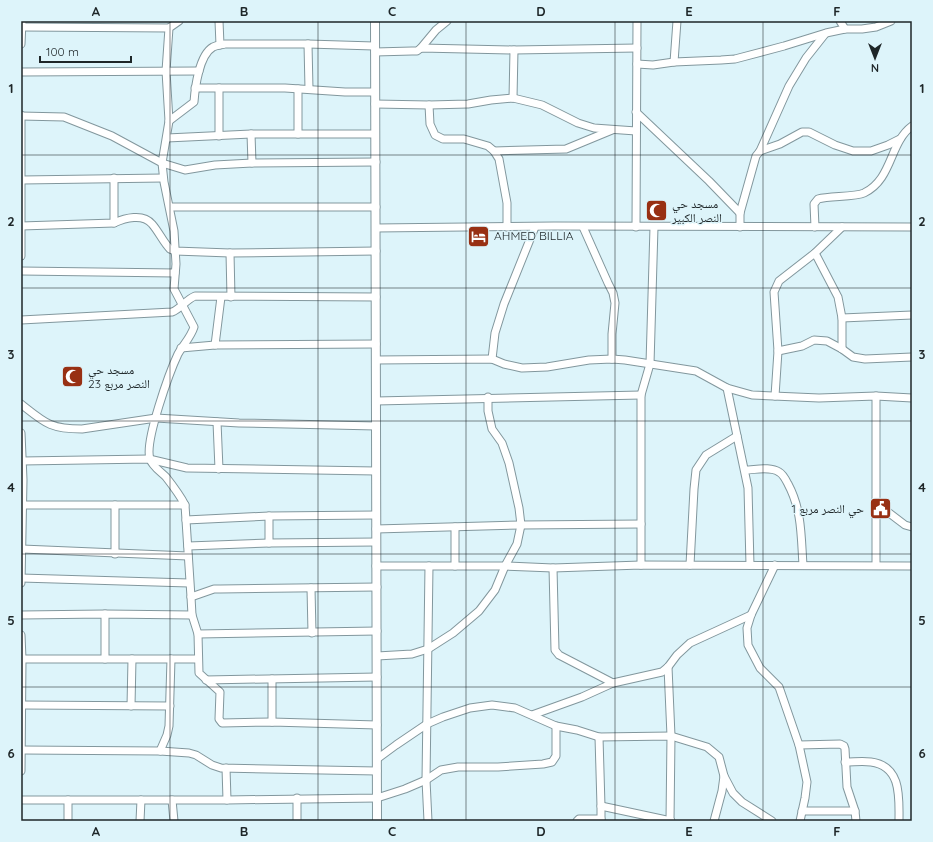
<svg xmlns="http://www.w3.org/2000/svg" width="933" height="842" viewBox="0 0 933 842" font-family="Quicksand,'Noto Naskh Arabic',sans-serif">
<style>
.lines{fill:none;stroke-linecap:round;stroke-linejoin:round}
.minor-casing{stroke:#82979d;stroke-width:9}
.major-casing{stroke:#82979d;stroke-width:10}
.minor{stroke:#fff;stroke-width:7}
.major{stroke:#fff;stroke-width:8}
.grid{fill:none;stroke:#1e2628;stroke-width:1;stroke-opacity:0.55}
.labels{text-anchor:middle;stroke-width:3;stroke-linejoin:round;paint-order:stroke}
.poi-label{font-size:12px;fill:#1e2628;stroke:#ddf4fa;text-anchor:start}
.neatline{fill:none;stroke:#1e2628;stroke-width:1.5}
.grid-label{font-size:13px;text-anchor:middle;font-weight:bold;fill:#1e2628}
</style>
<rect width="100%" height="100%" fill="#ddf4fa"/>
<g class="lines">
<defs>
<g id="minor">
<path d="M179,21L169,28L166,71L169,121L162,163L164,182L174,231L176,264L174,289L194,327C191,337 183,345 178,354C170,371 144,442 150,459C152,466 161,472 166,477C173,486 180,495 185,505L191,597L192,615L198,634L199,673L220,692L219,719L222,723L272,722L377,725"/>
<polyline points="219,21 220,45"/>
<polyline points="840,21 845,29"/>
<polyline points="22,27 169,28"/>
<polyline points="21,44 22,21"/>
<polyline points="308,44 309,89"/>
<polyline points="421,48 436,30 447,21"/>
<polyline points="375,52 412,51 417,51 421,48 514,50 637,48"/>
<polyline points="674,62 677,21"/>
<polyline points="637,64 653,65 674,62 721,60 735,59 784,46 826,33 845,29 862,29 876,27 891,21"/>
<polyline points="21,72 199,71"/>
<polyline points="195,88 285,88 345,92 375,92"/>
<polyline points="219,88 219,136"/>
<polyline points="298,89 298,134"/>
<polyline points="513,98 514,50"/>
<polyline points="375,104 429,105 468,104 491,100 513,98 542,105 578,123 594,128 636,131"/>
<polyline points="429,105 430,124 435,135 443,139 464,139 488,146 494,151 499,159 507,203 507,227"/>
<polyline points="636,112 709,181 740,213"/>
<polyline points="21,115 21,256"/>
<polyline points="21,116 64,117 112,136 162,163 185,170 215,165 252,163 376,162"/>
<path d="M169,121L194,102C195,88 199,55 213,47C217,45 221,45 225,44H308L374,46"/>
<polyline points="167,138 251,134"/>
<polyline points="494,151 566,149 612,130"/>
<polyline points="760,151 780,144 802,132 809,132 835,145 853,151 871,151 888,145 900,139"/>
<polyline points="252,163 251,134 375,134"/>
<polyline points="114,178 114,223"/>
<polyline points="22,180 163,178"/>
<polyline points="170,207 376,207"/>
<path d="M21,226L114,223C125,218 143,213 152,224C159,232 163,242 170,249L175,251L230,253"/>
<polyline points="583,227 608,283 613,293 615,303 612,334 612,359"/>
<polyline points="636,227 637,21"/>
<polyline points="740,227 740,213 756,156 760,151 789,86 806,58 825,34"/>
<path d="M815,227L814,204L818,199C830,196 855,197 864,193C893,179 889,143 912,126"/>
<polyline points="376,228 554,226 912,227"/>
<polyline points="815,253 838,297 842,318 842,349"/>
<polyline points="21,271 175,273"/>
<polyline points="231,297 230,253 376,251"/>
<polyline points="842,318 912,315"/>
<path d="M21,320L172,312C180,309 186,300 195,296L376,297"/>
<polyline points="215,345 221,297"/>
<polyline points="181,348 215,345 376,344"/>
<polyline points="778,351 802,346 814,340 827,341 842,349 853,357 865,359 912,357"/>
<polyline points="492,359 495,333 504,304 535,227"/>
<polyline points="376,360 492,359 504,364 522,368 547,367 589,360 612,359 625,360 696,371 727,388 752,395 819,398 876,396 912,398"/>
<polyline points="727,388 748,488 750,565"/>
<polyline points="775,396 778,351 774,292 779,281 815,253 842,227"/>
<polyline points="876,396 876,565"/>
<polyline points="376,401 641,395"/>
<path d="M21,404C45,423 50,429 82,429L156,418L239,423L376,426"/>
<polyline points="217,422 219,469"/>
<polyline points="21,433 23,480 21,583"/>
<polyline points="22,461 149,459 187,468 376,471"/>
<path d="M745,470C755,470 770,466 779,472C783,474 786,480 788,484C802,510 801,536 803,565"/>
<polyline points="876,503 905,525 912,527"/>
<polyline points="22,505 185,505"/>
<polyline points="186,520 269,516"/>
<polyline points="455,527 455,566"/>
<polyline points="376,529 521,525 641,524"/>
<polyline points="269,543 269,516 376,515"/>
<polyline points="188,546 269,543 376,542"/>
<polyline points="22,549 188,556"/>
<polyline points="115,554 115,505"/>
<polyline points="641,565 641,395 650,364 654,227"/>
<polyline points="690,565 694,489 696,470 706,455 737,436"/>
<polyline points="775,565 751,615 747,628 748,645 760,668 779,687 799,745 807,782 805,798 800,821"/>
<polyline points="376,566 505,566 553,568 641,565 912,566"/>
<polyline points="553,568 555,650 559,655 613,683"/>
<polyline points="21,578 189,583"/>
<polyline points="311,588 312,633"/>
<polyline points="191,597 214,589 220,589 377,587"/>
<polyline points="21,615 105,614 192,615"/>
<polyline points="198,634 377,631"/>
<polyline points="21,635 22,659 21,771"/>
<polyline points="377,656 412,654 428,649 453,633 479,611 495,590 505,566 517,544 521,525 519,508 509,463 502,443 492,429 488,411 488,397"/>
<polyline points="22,659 198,659"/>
<polyline points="105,659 105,614"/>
<polyline points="668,667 671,736 670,821"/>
<polyline points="272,679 272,722"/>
<polyline points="206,680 377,677"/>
<polyline points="22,705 170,706"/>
<polyline points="131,706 132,659"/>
<polyline points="532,715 582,697 613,683 662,672 668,667 677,655 690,643 751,615"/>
<polyline points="599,737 601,806 601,821"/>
<polyline points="799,745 840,744 844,746 845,749 847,787 855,811 856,821"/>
<polyline points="22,750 160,751 189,753 196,755 212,765 221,768 377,771"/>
<polyline points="160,751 167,735 169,726 171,659"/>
<polyline points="377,759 396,745 427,724 443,717 470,708 492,705 515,708 556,726 577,730 599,737 671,736 707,747 719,757 724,776 733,793 742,802 772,821"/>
<path d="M845,762C854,762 863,761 871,762C902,766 899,798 899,821"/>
<polyline points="226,768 227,800"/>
<polyline points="297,798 297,821"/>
<polyline points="21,800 227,800 377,798 405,789 426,780 441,770 458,767 498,767 543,764 552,762 556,756 556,726"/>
<polyline points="172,800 174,821"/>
<polyline points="601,806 671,821"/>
<polyline points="802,811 855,811"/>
<polyline points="68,821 68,800"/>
<polyline points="140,821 141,800"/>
<polyline points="428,821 426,780 429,566"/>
<polyline points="577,821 579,819 601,819"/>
<polyline points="714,821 722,791 724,776"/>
</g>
<polyline id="major" points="375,21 377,821"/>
</defs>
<!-- minor casing -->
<use href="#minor" class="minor-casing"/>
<!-- major casing -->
<use href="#major" class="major-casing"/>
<!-- minor -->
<use href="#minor" class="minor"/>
<!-- major -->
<use href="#major" class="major"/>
</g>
<!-- grid -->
<path class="grid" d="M170,21V821M318,21V821M466,21V821M615,21V821M763,21V821M21,155H912M21,288H912M21,421H912M21,554H912M21,687H912"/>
<!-- icons -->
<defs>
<symbol id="mosque-square" viewBox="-11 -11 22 22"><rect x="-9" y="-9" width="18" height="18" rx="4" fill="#983013" stroke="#ddf4fa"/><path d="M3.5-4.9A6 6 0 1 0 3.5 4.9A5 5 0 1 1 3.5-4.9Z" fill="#fff"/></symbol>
<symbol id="hotel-square" viewBox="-11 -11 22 22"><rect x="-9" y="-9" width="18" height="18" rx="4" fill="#983013" stroke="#ddf4fa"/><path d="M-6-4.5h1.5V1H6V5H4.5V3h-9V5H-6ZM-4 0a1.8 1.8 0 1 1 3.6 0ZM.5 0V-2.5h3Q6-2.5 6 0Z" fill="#fff"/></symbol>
<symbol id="civic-square" viewBox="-11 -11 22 22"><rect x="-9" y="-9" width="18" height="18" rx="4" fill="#983013" stroke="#ddf4fa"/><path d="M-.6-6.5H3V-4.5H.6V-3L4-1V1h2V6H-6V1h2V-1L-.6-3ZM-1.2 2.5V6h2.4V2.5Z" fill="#fff"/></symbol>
</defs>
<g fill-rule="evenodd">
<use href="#mosque-square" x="644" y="198" width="25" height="25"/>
<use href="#hotel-square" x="466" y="224" width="25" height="25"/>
<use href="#mosque-square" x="60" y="364" width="25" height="25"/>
<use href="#civic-square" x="868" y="496" width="25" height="25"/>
</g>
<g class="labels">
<!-- poi labels -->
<g class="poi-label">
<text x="672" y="208">مسجد حي<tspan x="672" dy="14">النصر الكبير</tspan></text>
<text x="494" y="240">AHMED BILLIA</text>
<text x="88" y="374">مسجد حي<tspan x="88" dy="14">النصر مربع 23</tspan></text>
<text x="864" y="513" text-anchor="end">حي النصر مربع 1</text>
</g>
</g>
<!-- border -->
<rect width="933" height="842" fill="none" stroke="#ddf4fa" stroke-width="44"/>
<!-- north arrow -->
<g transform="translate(875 58) rotate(180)" stroke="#ddf4fa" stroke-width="3" paint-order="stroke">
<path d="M0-3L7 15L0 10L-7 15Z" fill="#1e2628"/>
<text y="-6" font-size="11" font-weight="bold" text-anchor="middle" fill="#1e2628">N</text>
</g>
<!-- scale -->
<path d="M40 56v6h91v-6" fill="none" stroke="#1e2628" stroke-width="2"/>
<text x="46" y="56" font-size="12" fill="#1e2628" stroke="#ddf4fa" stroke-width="3" paint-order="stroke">100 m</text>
<rect x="22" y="22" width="889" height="798" class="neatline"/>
<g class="grid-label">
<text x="96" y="16">A</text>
<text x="244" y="16">B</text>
<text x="392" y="16">C</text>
<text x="541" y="16">D</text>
<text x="689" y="16">E</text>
<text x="837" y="16">F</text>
<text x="11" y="93">1</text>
<text x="922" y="93">1</text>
<text x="11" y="226">2</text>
<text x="922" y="226">2</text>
<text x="11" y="359">3</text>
<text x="922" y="359">3</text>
<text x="11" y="492">4</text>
<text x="922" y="492">4</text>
<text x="11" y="625">5</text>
<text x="922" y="625">5</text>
<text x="11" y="758">6</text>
<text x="922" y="758">6</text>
<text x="96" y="836">A</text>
<text x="244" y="836">B</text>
<text x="392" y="836">C</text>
<text x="541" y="836">D</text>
<text x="689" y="836">E</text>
<text x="837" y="836">F</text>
</g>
</svg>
